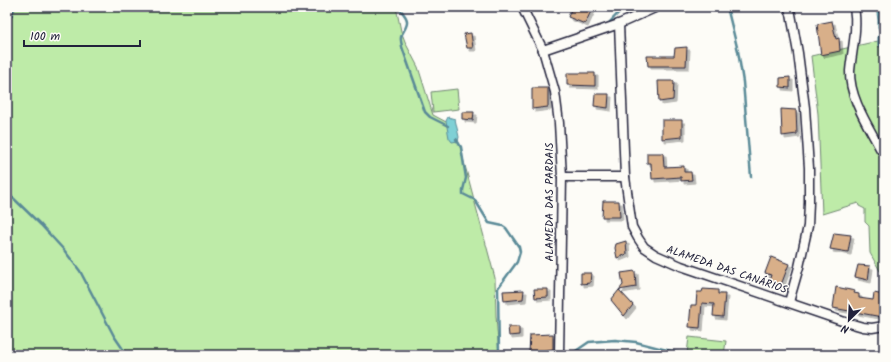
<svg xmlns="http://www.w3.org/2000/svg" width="891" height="362" viewBox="0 0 891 362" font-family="Kalam,sans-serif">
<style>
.green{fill:#beeba8;stroke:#708672}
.water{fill:#7fd0d5;stroke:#5a8a97}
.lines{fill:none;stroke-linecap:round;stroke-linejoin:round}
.stream{stroke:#5a8a97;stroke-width:2.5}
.building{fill:#d8af89;stroke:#22223b;filter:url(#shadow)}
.minor-casing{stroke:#22223b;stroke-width:11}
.minor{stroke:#fdfcf7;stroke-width:8}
.labels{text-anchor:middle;stroke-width:3;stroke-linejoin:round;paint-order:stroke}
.street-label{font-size:11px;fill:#22223b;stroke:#fdfcf7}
</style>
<defs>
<filter id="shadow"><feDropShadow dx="3" dy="3" stdDeviation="0" flood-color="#0004"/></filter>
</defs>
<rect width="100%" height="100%" fill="#fdfcf7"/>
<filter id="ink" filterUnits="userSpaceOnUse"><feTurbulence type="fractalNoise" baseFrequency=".025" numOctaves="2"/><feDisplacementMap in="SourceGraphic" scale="8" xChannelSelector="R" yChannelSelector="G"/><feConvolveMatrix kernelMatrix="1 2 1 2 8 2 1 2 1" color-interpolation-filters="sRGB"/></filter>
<g filter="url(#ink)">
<!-- green -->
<g class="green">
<polygon points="7,7 396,7 401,31 406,44 418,67 433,115 450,124 456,132 495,278 496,316 499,355 7,355"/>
<path d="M878,41V46C887,50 884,58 880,65L881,67L884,69V272L880,271L870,253L869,226L865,222V209L859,206L858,203L822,214L818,114L811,56Z"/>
<polygon points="457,89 459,109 433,112 431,92"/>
<polygon points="689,337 726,341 724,355 687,354"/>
</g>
<!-- water -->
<g class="water">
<polygon points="876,7 884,7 884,53 882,48 878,45 878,37 880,33 878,27 878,20"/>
<polygon points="448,117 455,119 459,137 458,141 452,142 449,138 446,121"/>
</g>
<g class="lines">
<!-- stream -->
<g class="stream">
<path d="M398,7C401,11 407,16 407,21C408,27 402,32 401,37C400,40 402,44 402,47L425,112L430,117L448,126"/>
<polyline points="727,7 738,51 743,82 751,177"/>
<polyline points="607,25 624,7"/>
<polyline points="7,38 9,21 15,7"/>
<polyline points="456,139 461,147 466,178 463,190 463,194 475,200 489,223 503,226 506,228 519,247 520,252 517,262 498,288 499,355"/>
<polyline points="7,192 41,225 64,250 80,271 114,336 127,355"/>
<polyline points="570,355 589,342 615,340 636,342 686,355"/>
</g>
</g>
<!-- building -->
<g class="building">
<polygon points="572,7 589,7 592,9 585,24 568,17"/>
<polygon points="832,21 836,39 839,38 840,51 821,55 817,24"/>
<polygon points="471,33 473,48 467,48 464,34"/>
<polygon points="687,47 686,66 648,66 647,56 674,56 675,48"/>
<polygon points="567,73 595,73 595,86 567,85"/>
<polygon points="790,77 790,88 780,87 780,78"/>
<polygon points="658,81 674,81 673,100 659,102"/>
<polygon points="532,88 548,88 548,107 532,109"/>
<polygon points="595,94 609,94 608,108 594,106"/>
<polygon points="781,109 796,110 797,134 782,136"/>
<polygon points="462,112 474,112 473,120 462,119"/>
<polygon points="662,120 682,120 682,137 662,139"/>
<polygon points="647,153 663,153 664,167 684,166 684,172 691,172 692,180 681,181 681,177 652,179 651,163 647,163"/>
<polygon points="603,201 619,201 620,217 602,217"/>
<polygon points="834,233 851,235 848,252 830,249"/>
<polygon points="626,241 627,254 617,258 615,248 616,244"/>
<polygon points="771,257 789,264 781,285 769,281 771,275 765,273"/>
<polygon points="858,265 870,266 868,280 855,277"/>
<polygon points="635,271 636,287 619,290 623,285 621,273"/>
<polygon points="581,273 591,273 590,283 581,284"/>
<polygon points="836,287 855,291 854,293 859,294 859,298 873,300 874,293 884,295 884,305 882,317 833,308"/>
<polygon points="534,289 548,289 548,297 535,298"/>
<polygon points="703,289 718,290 718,294 725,294 723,317 713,316 714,304 702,303 700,328 689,327 691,305 696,305 697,292 702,292"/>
<polygon points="524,290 523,299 504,301 503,291"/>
<polygon points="619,290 633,305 624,316 611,300"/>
<polygon points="508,327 519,327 519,335 509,336"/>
<polygon points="553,334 553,349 529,353 530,335"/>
</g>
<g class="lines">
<defs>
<g id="minor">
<polyline points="522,7 543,50 619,24 657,7"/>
<polyline points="788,7 791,14 798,53 805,108 809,168 809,202 808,226 799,267 789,302"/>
<path d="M854,7C858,29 852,49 850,71C849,98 869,127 881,150"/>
<polyline points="619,24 625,177 632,227 638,238 644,247 656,255 681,266 842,321 863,327 872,328 884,326"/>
<polyline points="543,50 555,92 559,123 562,177 559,355"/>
<polyline points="562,177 625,177"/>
</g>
</defs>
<!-- minor casing -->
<use href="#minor" class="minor-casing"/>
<!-- minor -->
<use href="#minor" class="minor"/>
</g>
</g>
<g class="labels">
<!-- street labels -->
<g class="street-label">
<text transform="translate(549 202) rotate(-90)" y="4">ALAMEDA DAS PARDAIS</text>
<text transform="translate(727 269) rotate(19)" y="4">ALAMEDA DAS CANÁRIOS</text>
</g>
</g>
<!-- margin -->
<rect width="891" height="362" fill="none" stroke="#fdfcf7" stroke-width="24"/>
<rect x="12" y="12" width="867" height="338" fill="none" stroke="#22223b" stroke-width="1.5" filter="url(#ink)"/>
<!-- north arrow -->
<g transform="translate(849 320) rotate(204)" stroke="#fdfcf7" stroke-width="3" paint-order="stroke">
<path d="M0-3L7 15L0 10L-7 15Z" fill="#22223b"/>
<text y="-6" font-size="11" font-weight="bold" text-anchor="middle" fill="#22223b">N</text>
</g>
<!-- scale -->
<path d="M24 40v6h116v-6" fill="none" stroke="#22223b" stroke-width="2"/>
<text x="30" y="40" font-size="12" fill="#22223b" stroke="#fdfcf7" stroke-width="3" paint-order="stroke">100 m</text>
</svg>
